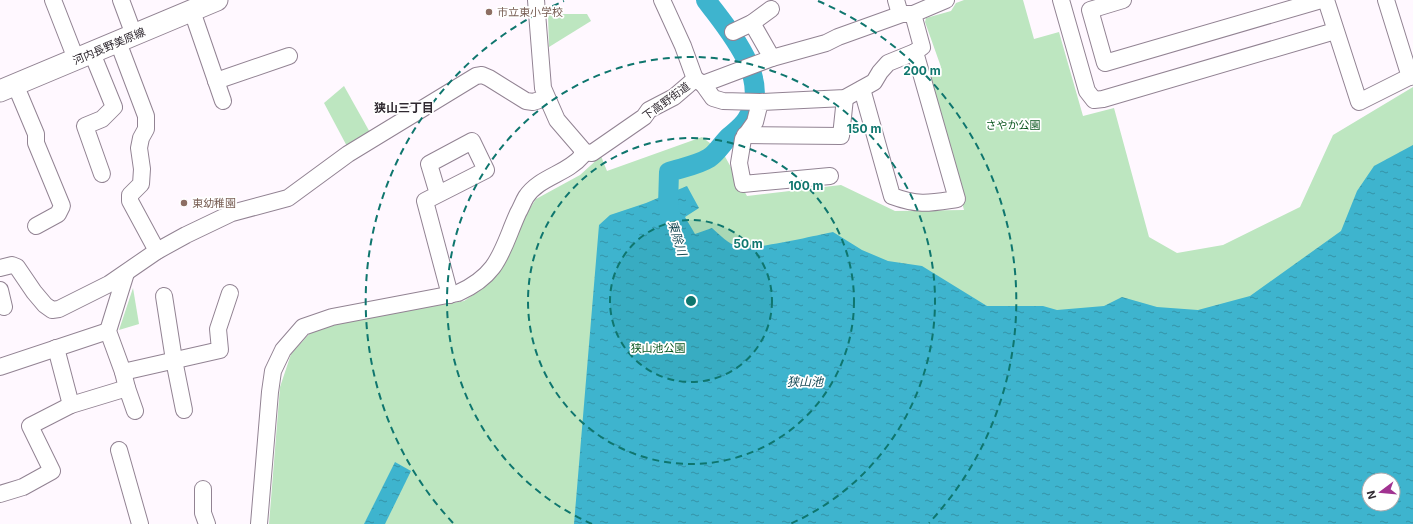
<svg xmlns="http://www.w3.org/2000/svg" width="1413" height="524" viewBox="0 0 1413 524" font-family="Inter,'Noto Sans JP',sans-serif">
<style>
.green{fill:#bde6c0;fill-rule:evenodd}
.water{fill:url(#water-ripples);fill-rule:evenodd}
.lines{fill:none;stroke-linecap:round;stroke-linejoin:round}
.river{stroke:#3eb4ce;stroke-width:20}
.minor-casing{stroke:#928393;stroke-width:18}
.major-casing{stroke:#928393;stroke-width:23}
.minor{stroke:#fff;stroke-width:16}
.major{stroke:#fff;stroke-width:21}
.ring{fill:none;stroke:#0f766e;stroke-width:2;stroke-dasharray:7 5}
.education-dot{fill:#8d6e63;stroke:#fff;stroke-width:1.5}
.labels{text-anchor:middle;stroke-width:3.5;stroke-linejoin:round;paint-order:stroke}
.education-label{font-size:11px;fill:#785e54;stroke:#fff;text-anchor:start}
.street-label{font-size:11px;fill:#302a31;stroke:#fff}
.park-label{font-size:11px;fill:#09551e;stroke:#fff}
.neighbourhood-label{font-size:12px;font-weight:bold;fill:#302a31;stroke:#fff}
.water-label{font-size:12px;font-style:italic;fill:#184a55;stroke:#fff}
.centre{fill:#0f766e;stroke:#fff;stroke-width:2}
.ring-label{font-size:12px;text-anchor:middle;font-weight:bold;fill:#0f766e;stroke:#fff;stroke-width:3.5;stroke-linejoin:round;paint-order:stroke}
</style>
<defs>
<pattern id="water-ripples" width="26" height="14" patternUnits="userSpaceOnUse"><rect width="26" height="14" fill="#3eb4ce"/><path d="M2 4q2-2 4 0t4 0M15 11q2-2 4 0t4 0" fill="none" stroke="#3493a8"/></pattern>
</defs>
<rect width="100%" height="100%" fill="#fff8ff"/>
<!-- green -->
<g class="green">
<path d="M964,0H1023L1034,39L1059,32L1083,116L1114,108L1149,237L1177,253L1223,245L1300,207L1333,135L1413,87V524H269L280,387L291,354L311,332L351,320L464,301L482,289L506,260L520,223L536,199L580,175L601,156L607,171L702,137L723,153L747,196L841,185L895,211L964,210L926,72L941,67L925,22L926,18L951,11L956,3ZM1369,480H1393V504H1369Z"/>
<polygon points="548,14 587,14 591,21 549,47"/>
<polygon points="344,86 372,136 349,150 324,103"/>
<polygon points="133,288 139,324 119,330"/>
</g>
<!-- water -->
<g class="water">
<path d="M1413,145V524H574L599,225L610,215L646,203L687,186L699,208L685,217L695,234L712,228C720,235 728,244 739,247C749,251 818,235 833,232L862,250L888,261L922,266L987,306H1043L1057,310L1104,306L1122,297L1157,307L1198,310L1250,296L1341,231L1357,191L1374,166ZM1369,480H1393V504H1369Z"/>
<polygon points="395,462 411,471 385,524 364,524"/>
</g>
<g class="lines">
<!-- river -->
<path class="river" d="M672,222L668,206L669,172C681,168 698,165 709,158C717,153 723,142 730,136C736,131 743,126 747,119C773,79 728,30 706,0"/>
<defs>
<g id="minor">
<polyline points="53,0 76,59"/>
<polyline points="121,0 134,35"/>
<polyline points="662,0 683,46 695,79"/>
<polyline points="896,0 900,14"/>
<polyline points="1061,0 1087,91 1094,100 1103,99 1335,31"/>
<polyline points="1123,0 1090,10 1105,63 1321,0"/>
<polyline points="1326,0 1359,102 1413,75"/>
<polyline points="1386,0 1410,77"/>
<polyline points="192,11 223,101"/>
<polyline points="752,23 772,58"/>
<polyline points="733,32 752,23 771,9"/>
<polyline points="118,42 146,116 146,129 141,138 139,148 142,169 141,184 130,195 130,201 157,251"/>
<polyline points="92,53 114,107 102,119 85,126 102,174"/>
<polyline points="695,79 703,84 772,58 826,43 838,37 902,14 913,14 946,0"/>
<polyline points="216,81 289,56"/>
<polyline points="15,84 36,134 36,143 62,206 58,214 36,226"/>
<polyline points="703,84 713,98 723,101 760,102"/>
<path d="M862,89L892,196C919,206 930,203 957,199L915,52L922,47L913,14"/>
<polyline points="745,135 841,136 845,98"/>
<polyline points="583,152 592,153 644,117 649,110 674,97 695,79"/>
<polyline points="830,176 743,184 739,163 743,139 755,122 760,102 845,98 874,82 880,72 888,63 915,52"/>
<polyline points="438,194 429,164 472,141 486,170 425,201 450,295"/>
<polyline points="0,268 12,265 17,267 34,292 45,305 52,310 59,309 109,284 157,251 186,235 232,213 288,198 348,154 476,76 482,75 489,78 526,101 533,102 546,98"/>
<polyline points="0,290 4,307"/>
<polyline points="164,296 174,360 184,410"/>
<polyline points="56,348 71,405"/>
<polyline points="0,367 108,331"/>
<polyline points="123,372 108,331 126,273"/>
<polyline points="127,388 123,372 220,350 218,329 230,293"/>
<polyline points="119,450 140,524"/>
<polyline points="203,489 203,513 207,524"/>
<polyline points="0,494 23,487 52,471 30,426 71,405 127,388 135,411"/>
<path d="M259,524L270,392L273,371L283,350L303,327L332,317L458,293C500,274 501,251 518,213C521,208 523,202 526,197C539,177 567,174 582,156V149L557,120L543,88L536,0"/>
</g>
<polyline id="major" points="0,91 217,0"/>
</defs>
<!-- minor casing -->
<use href="#minor" class="minor-casing"/>
<!-- major casing -->
<use href="#major" class="major-casing"/>
<!-- minor -->
<use href="#minor" class="minor"/>
<!-- major -->
<use href="#major" class="major"/>
</g>
<!-- distance rings -->
<circle cx="691" cy="301" r="81" fill="#0f766e" fill-opacity=".12"/>
<g class="ring">
<circle cx="691" cy="301" r="81"/>
<circle cx="691" cy="301" r="163"/>
<path d="M592 524A244 244 0 1 1 790 524"/>
<path d="M453 523A326 326 0 0 1 564 1M818 1A326 326 0 0 1 929 523"/>
</g>
<!-- markers -->
<g class="education-dot">
<circle cx="489" cy="12" r="4"/>
<circle cx="184" cy="203" r="4"/>
</g>
<g class="labels">
<!-- education labels -->
<g class="education-label">
<text x="497" y="16">市立東小学校</text>
<text x="192" y="207">東幼稚園</text>
</g>
<!-- street labels -->
<g class="street-label">
<text transform="translate(109 46) rotate(-23)" y="4">河内長野美原線</text>
<text transform="translate(666 101) rotate(-36)" y="4">下高野街道</text>
</g>
<!-- park labels -->
<g class="park-label">
<text x="1013" y="129">さやか公園</text>
<text x="658" y="352">狭山池公園</text>
</g>
<!-- neighbourhood labels -->
<g class="neighbourhood-label">
<text x="404" y="112">狭山三丁目</text>
</g>
<!-- water labels -->
<g class="water-label">
<text transform="translate(677 238) rotate(73)" y="4">東除川</text>
<text x="805" y="386">狭山池</text>
</g>
</g>
<circle cx="691" cy="301" r="6" class="centre"/>
<g class="ring-label">
<text x="922" y="75">200 m</text>
<text x="864" y="133">150 m</text>
<text x="806" y="190">100 m</text>
<text x="748" y="248">50 m</text>
</g>
<!-- north arrow -->
<g transform="translate(1381 492) rotate(254)"><circle r="19" fill="#ffffff" stroke="#acaaad"/>
<path d="M0-3L7 15L0 10L-7 15Z" fill="#a13391"/>
<text y="-6" font-size="11" font-weight="bold" text-anchor="middle" fill="#302a31">N</text>
</g>
</svg>
